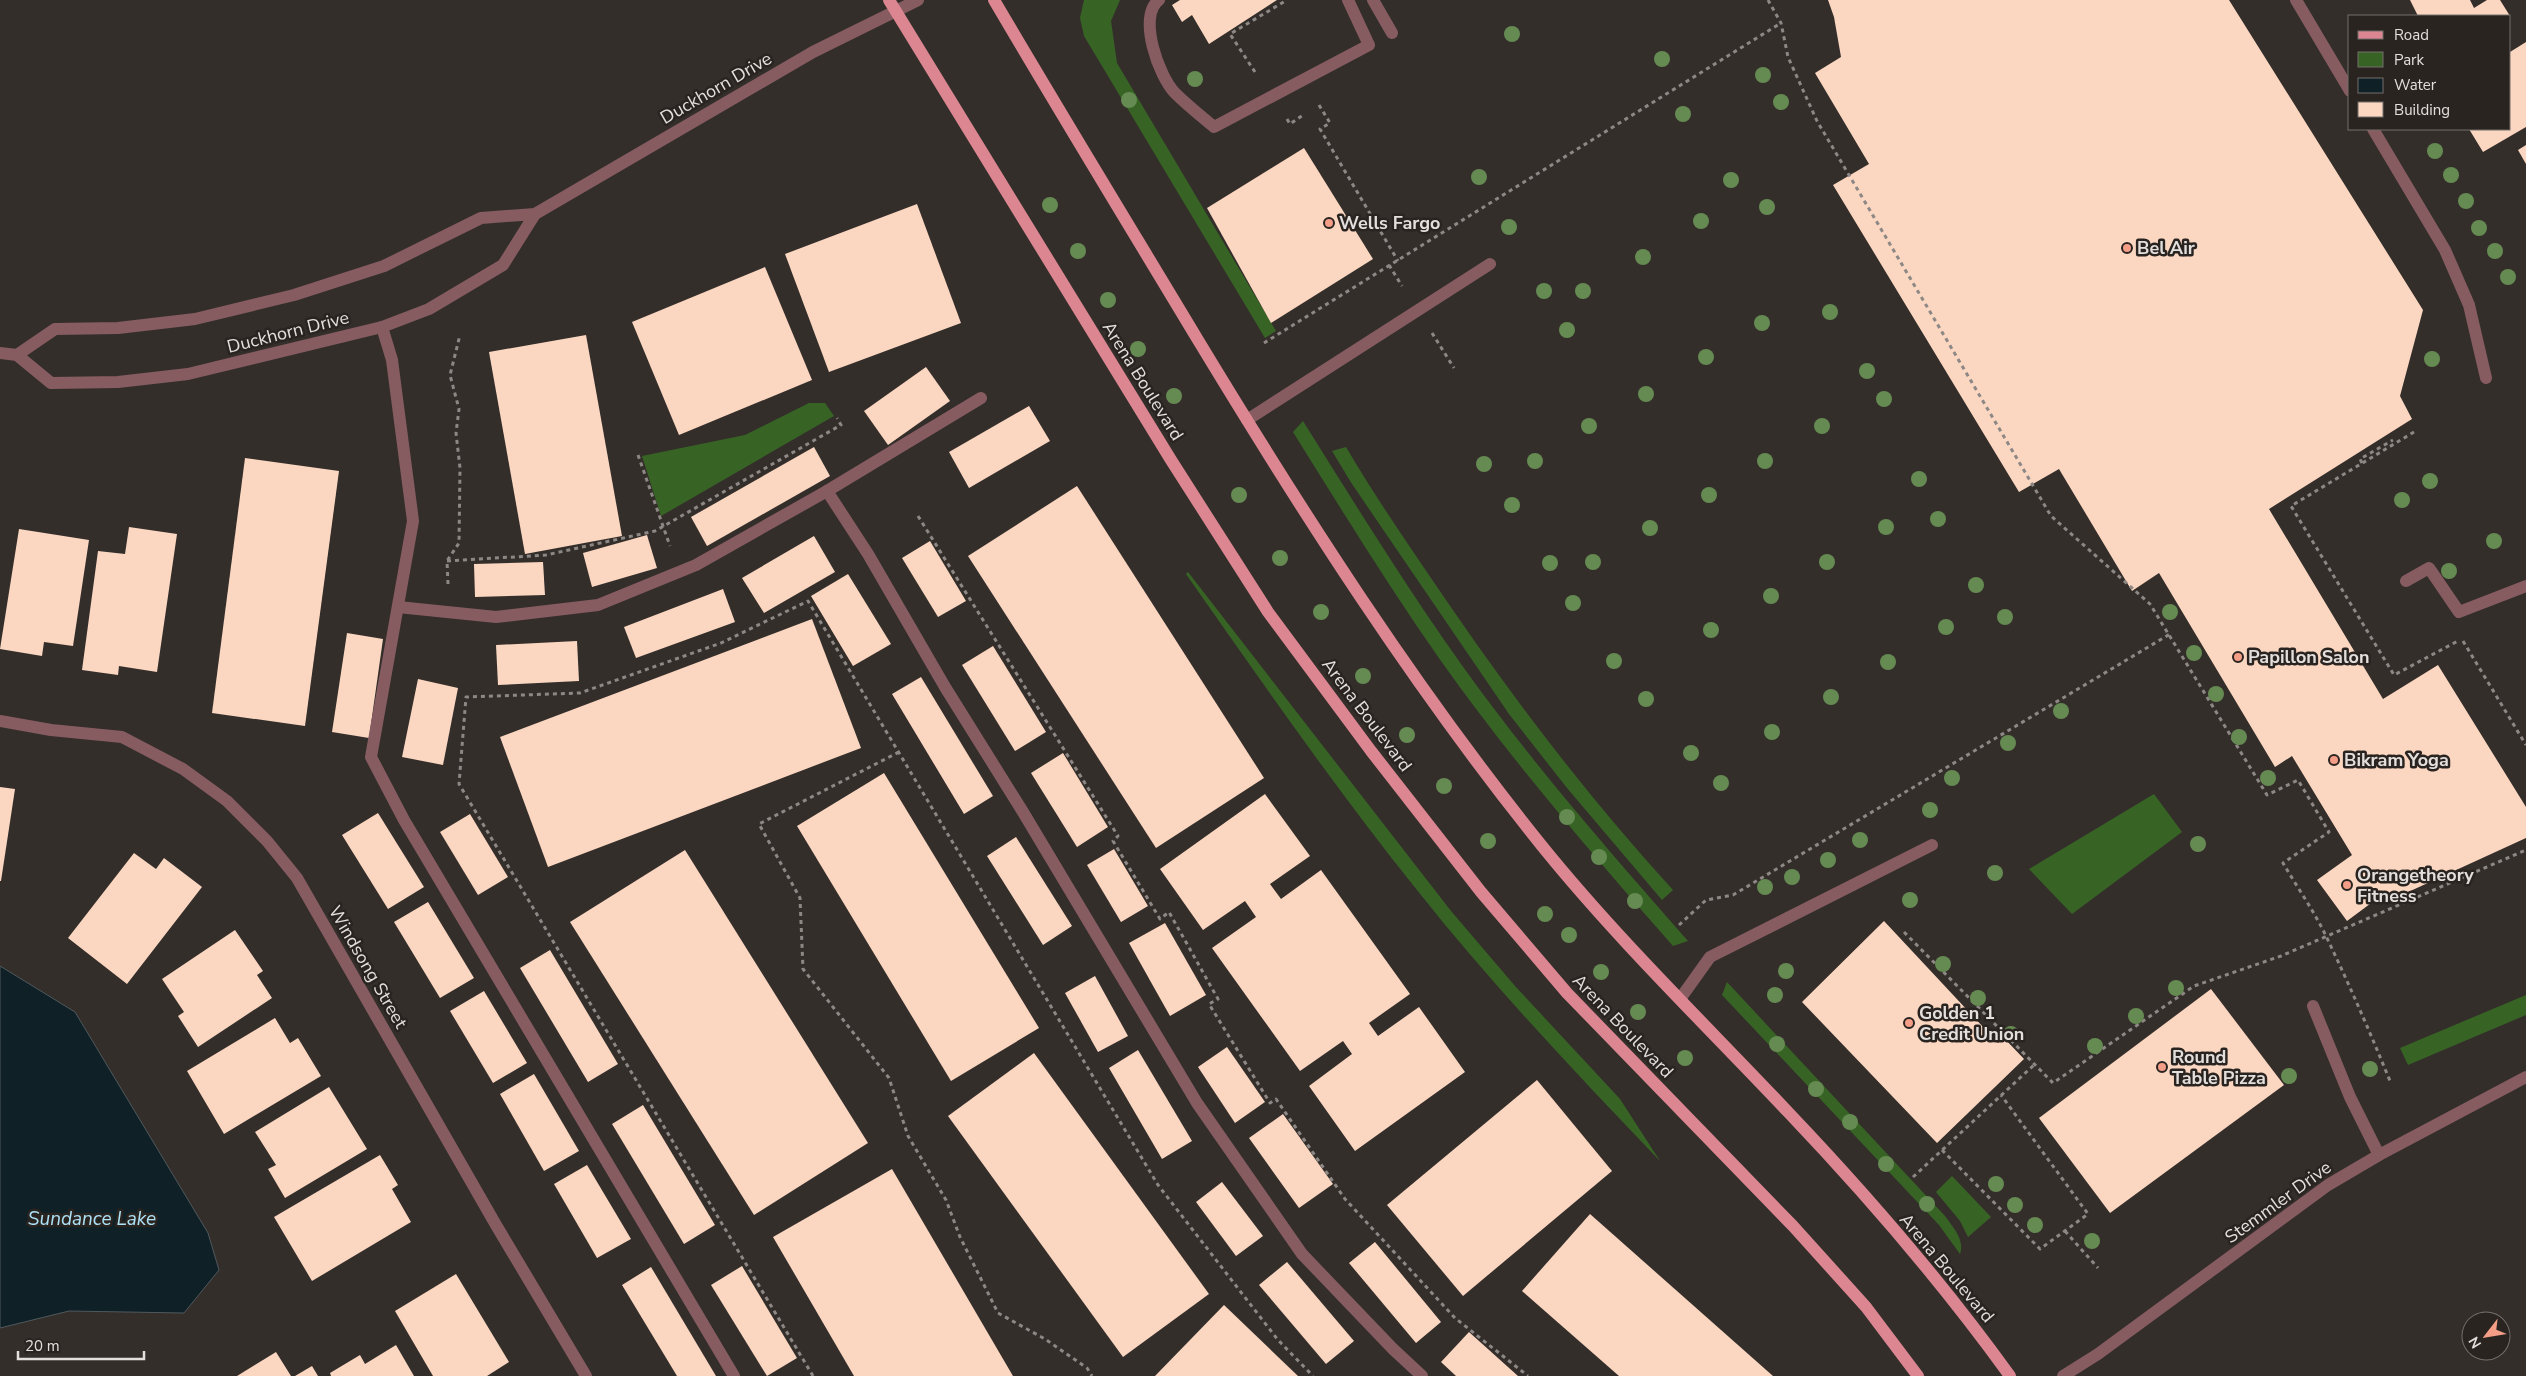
<svg xmlns="http://www.w3.org/2000/svg" width="2526" height="1376" viewBox="0 0 2526 1376" font-family="'Nunito Sans',sans-serif">
<style>
.green{fill:#376425}
.water{fill:#0f2026;stroke:#4f595d}
.building{fill:#fbd7c1}
.lines{fill:none;stroke-linecap:round;stroke-linejoin:round}
.path{stroke:#8d8885;stroke-width:3;stroke-dasharray:4 4;stroke-linecap:butt}
.minor{stroke:#865c61;stroke-width:12}
.major{stroke:#dc8691;stroke-width:12}
.tree{fill:#658b52}
.poi-dot{fill:#f49e88;stroke:#2a2421;stroke-width:2}
.labels{text-anchor:middle;stroke-width:5;stroke-linejoin:round;paint-order:stroke}
.street-label{font-size:18px;fill:#e3dfdd;stroke:#2a2421}
.poi-label{font-size:18px;font-weight:bold;fill:#e3dfdd;stroke:#2a2421;text-anchor:start}
.water-label{font-size:19px;font-style:italic;fill:#ace1f6;stroke:#2a2421}
</style>
<rect width="100%" height="100%" fill="#342e2b"/>
<!-- green -->
<g class="green">
<polygon points="1084,0 1120,0 1111,21 1117,63 1276,331 1265,338 1084,36 1080,18"/>
<polygon points="809,403 825,403 834,416 661,516 642,456 745,435"/>
<path d="M1303,421C1365,520 1427,621 1498,714C1558,793 1623,867 1688,941L1673,946C1592,854 1512,761 1441,661C1389,587 1341,509 1293,432Z"/>
<path d="M1346,447C1373,493 1403,537 1433,581C1506,689 1585,794 1673,890L1662,900L1567,788L1509,714L1352,484L1332,451Z"/>
<path d="M1188,572L1451,911L1515,986L1620,1099L1660,1161C1576,1073 1492,985 1417,890C1335,788 1261,681 1186,574Z"/>
<polygon points="2154,794 2182,832 2072,914 2029,869"/>
<path d="M1727,982L1945,1216C1953,1227 1965,1240 1960,1254L1939,1225L1722,995Z"/>
<polygon points="2526,995 2526,1015 2408,1065 2400,1048"/>
<polygon points="1952,1176 1991,1217 1968,1237 1960,1221 1936,1192"/>
</g>
<!-- water -->
<polygon class="water" points="0,966 75,1012 208,1233 219,1270 184,1313 69,1311 0,1328"/>
<!-- building -->
<g class="building">
<polygon points="1180,0 1277,0 1209,44 1192,15 1182,22 1172,5"/>
<polygon points="1828,0 2229,0 2423,310 2400,396 2412,419 2269,509 2383,699 2438,665 2526,807 2526,838 2382,904 2378,898 2347,921 2317,880 2352,855 2292,756 2275,767 2159,573 2132,591 2059,469 2019,492 1833,185 1869,164 1815,73 1841,57 1834,17"/>
<polygon points="2410,0 2470,0 2474,8 2487,0 2500,0 2510,16 2418,16"/>
<polygon points="2526,42 2526,127 2483,152 2469,129 2510,129 2510,52"/>
<polygon points="2526,145 2526,164 2518,150"/>
<polygon points="1304,148 1373,259 1271,323 1207,208"/>
<polygon points="917,204 961,323 829,372 785,254"/>
<polygon points="765,267 812,380 679,435 632,322"/>
<polygon points="586,335 622,536 525,554 489,352"/>
<polygon points="926,367 950,401 888,445 864,411"/>
<polygon points="1029,406 1050,441 969,488 949,452"/>
<polygon points="814,447 830,476 707,546 691,517"/>
<polygon points="245,458 339,471 305,726 212,713"/>
<polygon points="1077,486 1264,778 1156,848 968,556"/>
<polygon points="129,527 177,534 157,672 119,666 118,675 82,670 98,551 125,554"/>
<polygon points="19,529 89,540 73,646 44,642 42,656 0,649"/>
<polygon points="647,535 657,568 592,587 583,553"/>
<polygon points="814,536 835,572 764,613 742,578"/>
<polygon points="930,541 966,601 938,617 902,558"/>
<polygon points="543,562 545,595 475,597 474,564"/>
<polygon points="848,574 891,644 853,666 811,596"/>
<polygon points="723,589 735,622 636,658 624,627"/>
<polygon points="812,619 861,748 548,867 500,737"/>
<polygon points="347,633 383,639 369,738 332,732"/>
<polygon points="577,641 579,681 498,685 496,645"/>
<polygon points="993,646 1046,732 1015,751 962,665"/>
<polygon points="921,677 993,796 964,814 892,694"/>
<polygon points="418,679 458,688 443,765 402,757"/>
<polygon points="1063,753 1108,827 1077,847 1031,773"/>
<polygon points="884,773 1039,1028 951,1081 797,826"/>
<polygon points="0,787 15,789 1,881 0,881"/>
<polygon points="1265,794 1310,856 1270,884 1281,899 1321,870 1410,994 1369,1023 1378,1036 1419,1007 1465,1072 1355,1151 1309,1086 1352,1054 1343,1041 1300,1071 1212,948 1256,917 1245,901 1203,930 1160,869"/>
<polygon points="378,813 424,887 388,909 342,835"/>
<polygon points="470,814 508,877 478,895 440,832"/>
<polygon points="1016,837 1072,926 1043,945 987,856"/>
<polygon points="1114,849 1148,906 1121,922 1087,865"/>
<polygon points="685,850 868,1143 754,1215 570,922"/>
<polygon points="134,853 156,869 164,858 202,887 127,984 68,938"/>
<polygon points="428,902 474,978 440,998 394,922"/>
<polygon points="1884,921 1998,1043 2004,1038 2024,1059 1937,1143 1802,1002"/>
<polygon points="1165,923 1206,995 1170,1016 1129,943"/>
<polygon points="235,930 263,971 257,975 272,998 198,1047 178,1016 184,1012 162,979"/>
<polygon points="550,950 618,1064 588,1082 520,968"/>
<polygon points="1095,976 1128,1036 1098,1052 1065,993"/>
<polygon points="2211,989 2284,1085 2110,1213 2039,1118"/>
<polygon points="484,991 527,1063 493,1083 450,1011"/>
<polygon points="275,1018 290,1043 298,1038 321,1076 224,1134 187,1071"/>
<polygon points="1227,1047 1265,1102 1235,1123 1198,1067"/>
<polygon points="1138,1050 1192,1141 1162,1159 1109,1068"/>
<polygon points="1034,1053 1209,1294 1123,1357 948,1116"/>
<polygon points="534,1074 579,1151 544,1171 500,1094"/>
<polygon points="1537,1080 1612,1171 1463,1296 1387,1205"/>
<polygon points="329,1087 367,1149 285,1198 268,1169 276,1165 255,1132"/>
<polygon points="643,1105 715,1225 684,1244 612,1124"/>
<polygon points="1283,1114 1333,1184 1299,1208 1249,1138"/>
<polygon points="380,1155 398,1185 392,1189 411,1222 312,1281 274,1217"/>
<polygon points="587,1165 631,1239 597,1258 554,1184"/>
<polygon points="892,1169 1013,1376 854,1376 773,1237"/>
<polygon points="1222,1182 1263,1236 1236,1256 1196,1202"/>
<polygon points="1590,1214 1773,1376 1619,1376 1522,1291"/>
<polygon points="1375,1242 1441,1322 1416,1343 1349,1263"/>
<polygon points="1287,1262 1354,1341 1326,1364 1259,1285"/>
<polygon points="742,1266 797,1358 767,1376 711,1285"/>
<polygon points="651,1267 716,1376 677,1376 622,1285"/>
<polygon points="456,1274 509,1362 487,1376 433,1376 395,1311"/>
<polygon points="1224,1305 1298,1376 1155,1376"/>
<polygon points="1469,1332 1518,1376 1456,1376 1441,1362"/>
<polygon points="396,1345 414,1376 331,1376 330,1373 360,1355 365,1364"/>
<polygon points="276,1352 291,1376 237,1376"/>
<polygon points="312,1366 318,1376 295,1376"/>
</g>
<g class="lines">
<!-- path -->
<g class="path">
<path d="M1768,0L1781,23L1788,57L1817,121L2051,516L2150,604L2267,795L2298,780L2329,832L2283,863C2297,887 2314,911 2326,936C2349,984 2370,1032 2390,1081"/>
<polyline points="1255,72 1230,34 1287,0"/>
<polyline points="1319,105 1330,123 1320,129 1398,261"/>
<polyline points="1287,119 1290,124 1303,115"/>
<polyline points="1389,265 1402,286"/>
<polyline points="1432,333 1454,368"/>
<polyline points="1264,343 1781,23"/>
<polyline points="2414,432 2291,506 2394,675 2458,641"/>
<polyline points="638,455 670,546"/>
<polyline points="2362,463 2360,459 2393,440"/>
<polyline points="918,516 1118,836 1113,841 1160,919 1169,912 1218,999 1209,1004 1270,1103 1276,1099 1345,1199 1455,1318 1528,1376"/>
<polyline points="447,561 546,555 655,531 841,425 837,418"/>
<polyline points="448,584 447,561 459,543 460,468 456,433 459,409 450,375 460,335"/>
<polyline points="2463,641 2526,745"/>
<polyline points="899,752 759,824 800,898 803,969 889,1078 908,1136 946,1200 960,1237 998,1313 1045,1339 1087,1368 1092,1376"/>
<polyline points="1679,925 1706,900 1733,895 2170,634"/>
<polyline points="1904,932 2053,1083 2194,986 2281,956 2526,850"/>
<polyline points="1942,1150 2040,1249 2088,1214 2001,1095"/>
<polyline points="1913,1177 2035,1064"/>
<polyline points="2065,1231 2098,1268"/>
<polyline points="813,1376 459,784 466,697 580,693 721,643 808,601 1158,1185 1278,1340 1313,1376"/>
</g>
<!-- minor -->
<g class="minor">
<path d="M1159,0C1137,16 1159,77 1175,93C1187,105 1201,116 1214,127L1369,45L1348,0"/>
<polyline points="1373,0 1392,33"/>
<polyline points="2296,0 2350,91"/>
<polyline points="2373,129 2445,250 2469,305 2486,378"/>
<polyline points="382,327 392,360 413,521 371,757 404,820 734,1376"/>
<polyline points="0,353 17,355 51,383 118,382 188,374 382,327 429,309 503,265 535,214"/>
<polyline points="17,355 55,329 118,328 195,319 294,295 384,266 481,218 535,214 813,52 918,0"/>
<polyline points="981,398 827,491 868,554 945,687 1023,812 1197,1103 1302,1254 1393,1349 1422,1376"/>
<polyline points="1247,420 1490,264"/>
<polyline points="2406,581 2429,568 2459,612 2526,586"/>
<polyline points="398,607 496,617 598,605 696,565 827,491"/>
<polyline points="0,721 51,730 122,737 183,769 227,801 267,841 297,878 496,1225 586,1376"/>
<polyline points="1680,999 1710,957 1932,845"/>
<polyline points="2313,1006 2350,1097 2379,1155"/>
<polyline points="2063,1376 2098,1354 2328,1185 2379,1155 2526,1077"/>
</g>
<!-- major -->
<g class="major">
<polyline points="889,0 1171,460 1268,612 1371,751 1481,892 1567,993 1793,1226 1866,1307 1918,1376"/>
<path d="M994,0C1061,114 1130,227 1198,340C1304,515 1414,687 1542,846C1618,940 1705,1024 1788,1112C1867,1195 1943,1283 2010,1376"/>
</g>
</g>
<!-- trees -->
<g class="tree">
<circle cx="1512" cy="34" r="8"/>
<circle cx="1662" cy="59" r="8"/>
<circle cx="1763" cy="75" r="8"/>
<circle cx="1195" cy="79" r="8"/>
<circle cx="1129" cy="100" r="8"/>
<circle cx="1781" cy="102" r="8"/>
<circle cx="1683" cy="114" r="8"/>
<circle cx="2435" cy="151" r="8"/>
<circle cx="2451" cy="175" r="8"/>
<circle cx="1479" cy="177" r="8"/>
<circle cx="1731" cy="180" r="8"/>
<circle cx="2466" cy="201" r="8"/>
<circle cx="1050" cy="205" r="8"/>
<circle cx="1767" cy="207" r="8"/>
<circle cx="1701" cy="221" r="8"/>
<circle cx="1509" cy="227" r="8"/>
<circle cx="2479" cy="228" r="8"/>
<circle cx="1078" cy="251" r="8"/>
<circle cx="2495" cy="251" r="8"/>
<circle cx="1643" cy="257" r="8"/>
<circle cx="2508" cy="277" r="8"/>
<circle cx="1544" cy="291" r="8"/>
<circle cx="1583" cy="291" r="8"/>
<circle cx="1108" cy="300" r="8"/>
<circle cx="1830" cy="312" r="8"/>
<circle cx="1762" cy="323" r="8"/>
<circle cx="1567" cy="330" r="8"/>
<circle cx="1138" cy="349" r="8"/>
<circle cx="1706" cy="357" r="8"/>
<circle cx="2432" cy="359" r="8"/>
<circle cx="1867" cy="371" r="8"/>
<circle cx="1646" cy="394" r="8"/>
<circle cx="1174" cy="396" r="8"/>
<circle cx="1884" cy="399" r="8"/>
<circle cx="1589" cy="426" r="8"/>
<circle cx="1822" cy="426" r="8"/>
<circle cx="1535" cy="461" r="8"/>
<circle cx="1765" cy="461" r="8"/>
<circle cx="1484" cy="464" r="8"/>
<circle cx="1919" cy="479" r="8"/>
<circle cx="2430" cy="481" r="8"/>
<circle cx="1239" cy="495" r="8"/>
<circle cx="1709" cy="495" r="8"/>
<circle cx="2402" cy="500" r="8"/>
<circle cx="1512" cy="505" r="8"/>
<circle cx="1938" cy="519" r="8"/>
<circle cx="1886" cy="527" r="8"/>
<circle cx="1650" cy="528" r="8"/>
<circle cx="2494" cy="541" r="8"/>
<circle cx="1280" cy="558" r="8"/>
<circle cx="1593" cy="562" r="8"/>
<circle cx="1827" cy="562" r="8"/>
<circle cx="1550" cy="563" r="8"/>
<circle cx="2449" cy="571" r="8"/>
<circle cx="1976" cy="585" r="8"/>
<circle cx="1771" cy="596" r="8"/>
<circle cx="1573" cy="603" r="8"/>
<circle cx="1321" cy="612" r="8"/>
<circle cx="2170" cy="612" r="8"/>
<circle cx="2005" cy="617" r="8"/>
<circle cx="1946" cy="627" r="8"/>
<circle cx="1711" cy="630" r="8"/>
<circle cx="2194" cy="653" r="8"/>
<circle cx="1614" cy="661" r="8"/>
<circle cx="1888" cy="662" r="8"/>
<circle cx="1363" cy="676" r="8"/>
<circle cx="2216" cy="694" r="8"/>
<circle cx="1831" cy="697" r="8"/>
<circle cx="1646" cy="699" r="8"/>
<circle cx="2061" cy="711" r="8"/>
<circle cx="1772" cy="732" r="8"/>
<circle cx="1407" cy="735" r="8"/>
<circle cx="2239" cy="737" r="8"/>
<circle cx="2008" cy="743" r="8"/>
<circle cx="1691" cy="753" r="8"/>
<circle cx="1952" cy="778" r="8"/>
<circle cx="2268" cy="778" r="8"/>
<circle cx="1721" cy="783" r="8"/>
<circle cx="1444" cy="786" r="8"/>
<circle cx="1930" cy="810" r="8"/>
<circle cx="1567" cy="817" r="8"/>
<circle cx="1860" cy="840" r="8"/>
<circle cx="1488" cy="841" r="8"/>
<circle cx="2198" cy="844" r="8"/>
<circle cx="1599" cy="857" r="8"/>
<circle cx="1828" cy="860" r="8"/>
<circle cx="1995" cy="873" r="8"/>
<circle cx="1792" cy="877" r="8"/>
<circle cx="1765" cy="887" r="8"/>
<circle cx="1910" cy="900" r="8"/>
<circle cx="1635" cy="901" r="8"/>
<circle cx="1545" cy="914" r="8"/>
<circle cx="1569" cy="935" r="8"/>
<circle cx="1943" cy="964" r="8"/>
<circle cx="1786" cy="971" r="8"/>
<circle cx="1601" cy="972" r="8"/>
<circle cx="2176" cy="988" r="8"/>
<circle cx="1775" cy="995" r="8"/>
<circle cx="1978" cy="998" r="8"/>
<circle cx="1638" cy="1012" r="8"/>
<circle cx="2136" cy="1016" r="8"/>
<circle cx="2011" cy="1034" r="8"/>
<circle cx="1777" cy="1044" r="8"/>
<circle cx="2095" cy="1046" r="8"/>
<circle cx="1685" cy="1058" r="8"/>
<circle cx="2370" cy="1069" r="8"/>
<circle cx="2289" cy="1076" r="8"/>
<circle cx="1816" cy="1089" r="8"/>
<circle cx="1850" cy="1122" r="8"/>
<circle cx="1886" cy="1164" r="8"/>
<circle cx="1996" cy="1184" r="8"/>
<circle cx="1927" cy="1204" r="8"/>
<circle cx="2015" cy="1205" r="8"/>
<circle cx="2035" cy="1225" r="8"/>
<circle cx="2092" cy="1241" r="8"/>
</g>
<!-- markers -->
<g class="poi-dot">
<circle cx="1329" cy="223" r="5"/>
<circle cx="2127" cy="248" r="5"/>
<circle cx="2238" cy="657" r="5"/>
<circle cx="2334" cy="760" r="5"/>
<circle cx="2347" cy="885" r="5"/>
<circle cx="1909" cy="1023" r="5"/>
<circle cx="2162" cy="1067" r="5"/>
</g>
<g class="labels">
<!-- street labels -->
<g class="street-label">
<text transform="translate(716 88) rotate(-30)" y="6">Duckhorn Drive</text>
<text transform="translate(288 332) rotate(-14)" y="6">Duckhorn Drive</text>
<text transform="translate(1143 381) rotate(58)" y="6">Arena Boulevard</text>
<text transform="translate(1367 715) rotate(53)" y="6">Arena Boulevard</text>
<text transform="translate(368 967) rotate(60)" y="6">Windsong Street</text>
<text transform="translate(1623 1026) rotate(46)" y="6">Arena Boulevard</text>
<text transform="translate(2278 1202) rotate(-36)" y="6">Stemmler Drive</text>
<text transform="translate(1947 1268) rotate(50)" y="6">Arena Boulevard</text>
</g>
<!-- poi labels -->
<g class="poi-label">
<text x="1339" y="229">Wells Fargo</text>
<text x="2137" y="254">Bel Air</text>
<text x="2248" y="663">Papillon Salon</text>
<text x="2344" y="766">Bikram Yoga</text>
<text x="2357" y="881">Orangetheory<tspan x="2357" dy="21">Fitness</tspan></text>
<text x="1919" y="1019">Golden 1<tspan x="1919" dy="21">Credit Union</tspan></text>
<text x="2172" y="1063">Round<tspan x="2172" dy="21">Table Pizza</tspan></text>
</g>
<!-- water labels -->
<g class="water-label">
<text x="92" y="1225">Sundance Lake</text>
</g>
</g>
<!-- legend -->
<rect x="2348" y="15" width="162" height="115" fill="#2a2421" stroke="#746f6c"/>
<rect x="2358" y="31" width="25" height="8" fill="#dc8691" stroke="#746f6c"/>
<text x="2394" y="40" font-size="15" fill="#e3dfdd">Road</text>
<rect x="2358" y="52" width="25" height="15" fill="#376425" stroke="#746f6c"/>
<text x="2394" y="65" font-size="15" fill="#e3dfdd">Park</text>
<rect x="2358" y="78" width="25" height="15" fill="#0f2026" stroke="#746f6c"/>
<text x="2394" y="90" font-size="15" fill="#e3dfdd">Water</text>
<rect x="2358" y="102" width="25" height="15" fill="#fbd7c1" stroke="#746f6c"/>
<text x="2394" y="115" font-size="15" fill="#e3dfdd">Building</text>
<!-- north arrow -->
<g transform="translate(2486 1336) rotate(239)"><circle r="24" fill="#2a2421" stroke="#746f6c"/>
<path d="M0-4L9 19L0 12L-9 19Z" fill="#f49e88"/>
<text y="-8" font-size="14" font-weight="bold" text-anchor="middle" fill="#e3dfdd">N</text>
</g>
<!-- scale -->
<path d="M18 1351v8h126v-8" fill="none" stroke="#e3dfdd" stroke-width="2.5"/>
<text x="25" y="1351" font-size="15" fill="#e3dfdd" stroke="#2a2421" stroke-width="4" paint-order="stroke">20 m</text>
</svg>
